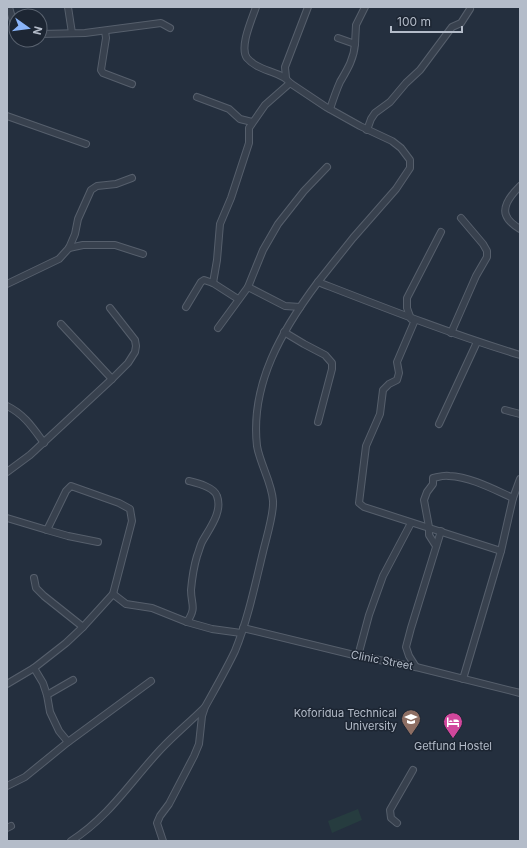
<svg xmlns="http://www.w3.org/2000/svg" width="527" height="848" viewBox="0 0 527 848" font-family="Inter,sans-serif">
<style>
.green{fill:#263c3f}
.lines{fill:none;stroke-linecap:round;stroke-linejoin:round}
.minor-casing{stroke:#565f6c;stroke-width:8}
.minor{stroke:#38414e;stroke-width:6}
.labels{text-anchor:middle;stroke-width:3;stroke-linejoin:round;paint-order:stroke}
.street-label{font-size:11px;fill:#b4bcc9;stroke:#1d2633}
.poi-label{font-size:11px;fill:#b4bcc9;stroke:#1d2633;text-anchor:end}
</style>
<rect width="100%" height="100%" fill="#242f3e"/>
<!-- green -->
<polygon class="green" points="358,809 362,820 332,833 328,821"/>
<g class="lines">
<defs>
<g id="minor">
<polyline points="9,7 16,32"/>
<polyline points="68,7 72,33"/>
<path d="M256,7C252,19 239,47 247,58C253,65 261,68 269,71C277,74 285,76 290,83L326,107L360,126L392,141L401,148L410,160V168L396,189L353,238L318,282C385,308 451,334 520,355"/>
<polyline points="105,31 106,38 101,70 103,73 132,84"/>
<polyline points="40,34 85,33 161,23 170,28"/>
<polyline points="355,44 356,25 365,7"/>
<polyline points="286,78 285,67 308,7"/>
<polyline points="197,97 229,109 240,119 252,122"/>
<path d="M330,109C333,100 336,91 340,82C347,70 354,59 355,44L338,38"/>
<polyline points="7,116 86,144"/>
<polyline points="367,130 371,119 375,113 390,102 406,83 420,70 452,27 461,23 470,9"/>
<path d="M520,186C514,192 502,205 506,215C508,221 515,226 520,229"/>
<polyline points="69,248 83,245 115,245 143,254"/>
<polyline points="213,283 217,260 220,224 231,198 249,143 249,128 265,105 290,83"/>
<polyline points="7,284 59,259 69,248 75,234 78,219 91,190 97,186 116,184 132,178"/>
<polyline points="248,287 285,306 300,307"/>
<polyline points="186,307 201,282 204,280 213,283 238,299"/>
<polyline points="411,319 407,308 407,298 441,232"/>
<polyline points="415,320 397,362 399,373 397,380 389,384 383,390 380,414 366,446 359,503 364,507 398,518 501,551"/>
<polyline points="61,324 112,379"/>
<polyline points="218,328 248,287 263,250 278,224 304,191 327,167"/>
<polyline points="284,332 304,344 325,355 332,363 332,369 318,422"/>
<polyline points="451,333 476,276 487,257 487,251 483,244 461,218"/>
<path d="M7,406C24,414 33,428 44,443"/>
<polyline points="505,410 520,414"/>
<polyline points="439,424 477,342"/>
<polyline points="7,472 30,455 112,379 128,363 135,352 136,346 135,340 110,308"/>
<polyline points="7,518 47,530 66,491 71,486 119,503 130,509 132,521 113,594 83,627 66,643 34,668 7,684"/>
<polyline points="47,530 68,536 98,542"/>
<path d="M436,546L429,535V527L424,500L427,492L433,484V478C438,477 444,475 449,476C471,477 493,489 513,498"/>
<polyline points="34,578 36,588 44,596 83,627"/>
<path d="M113,594L126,604L152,608L187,622C197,607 191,605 191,590C192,579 194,566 197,556C199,551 200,546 202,542C209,529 223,512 217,496C214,487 197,483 189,481"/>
<polyline points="187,622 212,629 241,633"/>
<polyline points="243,628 358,656 416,667 520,693"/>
<polyline points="358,656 369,615 383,576 411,523"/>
<polyline points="416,667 409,656 406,647 411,628 441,531"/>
<polyline points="34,668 43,683 47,695 50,712 59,731 68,742"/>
<polyline points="463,679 501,551 513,498 520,479"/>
<polyline points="47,695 73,680"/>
<polyline points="7,786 25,777 68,742 151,681"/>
<polyline points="397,823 391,818 390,810 413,770"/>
<polyline points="7,828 11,826"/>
<path d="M71,841C110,816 131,781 161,749C175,734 190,722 204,708"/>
<path d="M163,841L157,823L160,816L169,804L194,756L199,744L202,716L205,707C215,689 226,670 235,651C248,619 255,585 263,552C266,539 274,514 273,501C272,483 260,464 257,446C250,384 282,330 318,282"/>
</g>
</defs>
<!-- minor casing -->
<use href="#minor" class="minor-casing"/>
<!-- minor -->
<use href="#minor" class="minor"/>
</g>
<!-- icons -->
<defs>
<symbol id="school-pin" viewBox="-11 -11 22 30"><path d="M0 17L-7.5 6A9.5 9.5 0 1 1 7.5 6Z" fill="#8d6e63" stroke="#1d2633"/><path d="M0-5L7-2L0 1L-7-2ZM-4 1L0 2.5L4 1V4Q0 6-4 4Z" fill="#fff"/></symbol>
<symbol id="hotel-pin" viewBox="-11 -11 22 30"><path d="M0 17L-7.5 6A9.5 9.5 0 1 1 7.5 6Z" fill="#d1479c" stroke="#1d2633"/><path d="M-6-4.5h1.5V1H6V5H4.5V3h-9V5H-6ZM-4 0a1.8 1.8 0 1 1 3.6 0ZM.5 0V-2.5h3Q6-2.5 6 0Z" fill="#fff"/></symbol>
</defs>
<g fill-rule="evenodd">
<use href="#school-pin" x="400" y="708" width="22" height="30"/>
<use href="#hotel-pin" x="442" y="711" width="22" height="30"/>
</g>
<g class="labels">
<!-- street labels -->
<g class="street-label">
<text transform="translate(382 660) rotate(11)" y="4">Clinic Street</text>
</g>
<!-- poi labels -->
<g class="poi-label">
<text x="397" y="717">Koforidua Technical<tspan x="397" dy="13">University</tspan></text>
<text x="453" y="750" text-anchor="middle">Getfund Hostel</text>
</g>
</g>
<!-- border -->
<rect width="527" height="848" fill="none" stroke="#b4bcc9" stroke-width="16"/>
<!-- north arrow -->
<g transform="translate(28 28) rotate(104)"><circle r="19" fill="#1d2633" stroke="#59626f"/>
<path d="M0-3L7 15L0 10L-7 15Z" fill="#8ab4f8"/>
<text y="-6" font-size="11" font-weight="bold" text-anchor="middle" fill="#b4bcc9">N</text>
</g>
<!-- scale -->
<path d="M391 26v6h71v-6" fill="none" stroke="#b4bcc9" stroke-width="2"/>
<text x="397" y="26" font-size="12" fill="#b4bcc9" stroke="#1d2633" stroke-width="3" paint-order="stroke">100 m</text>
</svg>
